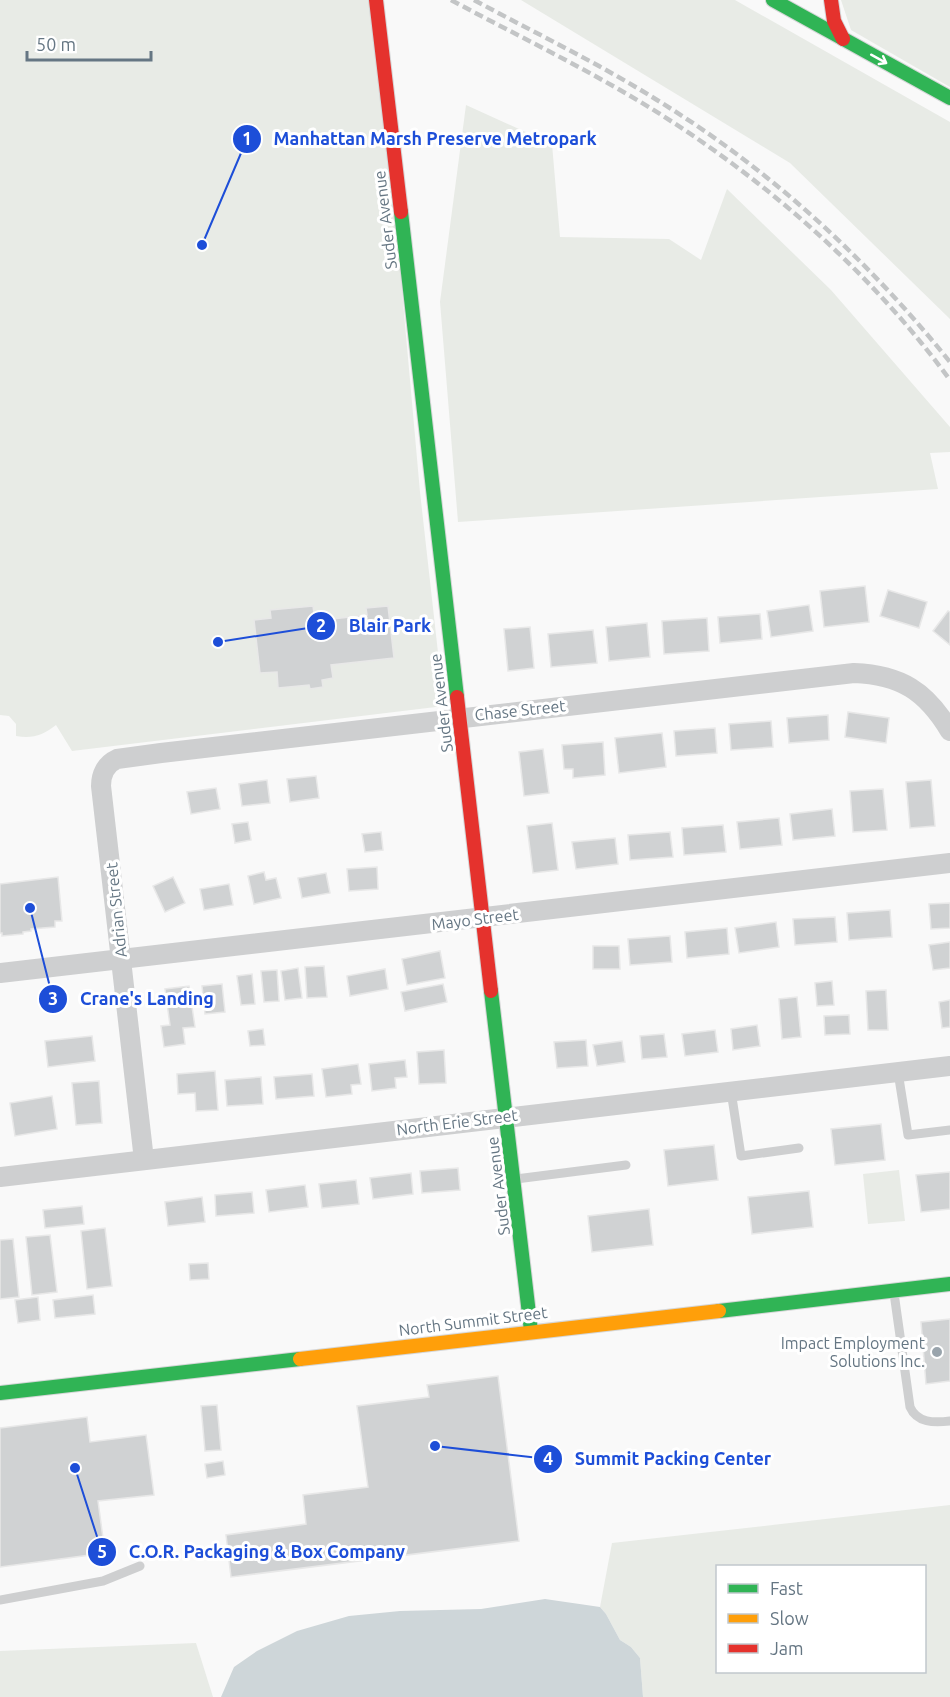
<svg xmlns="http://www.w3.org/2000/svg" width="950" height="1697" viewBox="0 0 950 1697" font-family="Ubuntu,sans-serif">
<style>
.green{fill:#e8ebe6;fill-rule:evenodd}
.water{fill:#ced6d9}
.building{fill:#d0d2d3;stroke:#e8e8e8;stroke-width:1.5}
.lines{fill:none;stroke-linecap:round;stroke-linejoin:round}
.fast-casing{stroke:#d5d6d7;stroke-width:16}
.slow-casing{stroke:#d5d6d7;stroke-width:16}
.jam-casing{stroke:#d5d6d7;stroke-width:16}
.lane{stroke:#cecfd0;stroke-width:9}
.street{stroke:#cecfd0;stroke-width:20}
.fast{stroke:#30b455;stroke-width:14}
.slow{stroke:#ff9f0a;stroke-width:14}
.jam{stroke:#e5322d;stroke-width:14}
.rail{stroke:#c3c5c6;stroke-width:4.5;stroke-dasharray:9 4.5;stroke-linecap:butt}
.oneway{stroke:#fff}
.poi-dot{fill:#99a4ac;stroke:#fff;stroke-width:2}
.labels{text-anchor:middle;stroke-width:6;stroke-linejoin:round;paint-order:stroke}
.street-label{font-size:16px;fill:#657683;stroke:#fff}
.poi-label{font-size:16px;fill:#657683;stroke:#fff;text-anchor:end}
.leader{fill:none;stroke:#1d4ed8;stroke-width:2}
.callout-dot{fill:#1d4ed8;stroke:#fff;stroke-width:2}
.mark-label{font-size:18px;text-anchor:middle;font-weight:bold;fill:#fff}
.callout-label{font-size:18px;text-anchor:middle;font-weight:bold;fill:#1d4ed8;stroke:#fff;stroke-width:6;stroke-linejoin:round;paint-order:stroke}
</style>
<rect width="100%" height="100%" fill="#f9f9f9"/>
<!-- green -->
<g class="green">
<path d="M0,0H376L420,492L444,706L72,751L56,725C43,735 33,739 16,736V724L9,716L0,715Z"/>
<polygon points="521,0 735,0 950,122 950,319 790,163"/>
<polygon points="841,0 950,0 950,87 851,30"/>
<polygon points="466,105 552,144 560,237 669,239 701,260 727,189 831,290 950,427 950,452 930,453 938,489 458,522 440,302"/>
<polygon points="899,1170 905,1221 868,1224 863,1174"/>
<path d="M950,1505V1697H643L640,1658L631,1647L620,1640L606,1614L600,1607L612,1543ZM718,1566H924V1672H718Z"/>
<polygon points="196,1643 213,1697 0,1697 0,1651"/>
</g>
<!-- water -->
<polygon class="water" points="545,1599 600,1607 606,1614 620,1640 631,1647 640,1658 643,1697 221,1697 234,1667 257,1651 297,1631 349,1616 400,1611 481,1609"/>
<!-- building -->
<g class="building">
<polygon points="865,586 869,622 824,627 820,591"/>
<polygon points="888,590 927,602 919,628 880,616"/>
<polygon points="809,605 813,631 771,637 767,611"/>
<polygon points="313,606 315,621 367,615 366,608 388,606 394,658 331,665 333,678 322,680 323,687 310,689 309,685 278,688 277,672 260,673 254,620 271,618 270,610"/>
<polygon points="948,611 950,612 950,645 933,631"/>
<polygon points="760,614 762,639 720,643 718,617"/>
<polygon points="707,618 709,651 664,654 662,621"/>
<polygon points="647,623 650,657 609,661 606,627"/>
<polygon points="530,627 534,668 508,671 504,629"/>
<polygon points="593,630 597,663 551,667 548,634"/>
<polygon points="848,712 889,718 886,743 845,737"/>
<polygon points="828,715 829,740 789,743 787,718"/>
<polygon points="771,721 773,747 731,750 729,724"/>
<polygon points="715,728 717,753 676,756 674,731"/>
<polygon points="662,733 666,767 619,773 615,738"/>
<polygon points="603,742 605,775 573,778 573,769 564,769 562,745"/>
<polygon points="543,749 549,793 524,796 519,752"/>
<polygon points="316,776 319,798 290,802 287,779"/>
<polygon points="267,780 270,803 242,806 239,784"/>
<polygon points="931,780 935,826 910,828 906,782"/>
<polygon points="216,788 220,809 191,814 187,792"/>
<polygon points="883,789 887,830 853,832 850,791"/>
<polygon points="832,809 835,836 793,840 790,814"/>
<polygon points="779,818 782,845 740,849 737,822"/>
<polygon points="248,822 251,840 235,843 232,824"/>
<polygon points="552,823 558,870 533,873 527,826"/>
<polygon points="723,825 726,852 684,855 682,828"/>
<polygon points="381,832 383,850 365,852 362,834"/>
<polygon points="670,832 673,857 630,860 628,835"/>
<polygon points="615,838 618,864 576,869 572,842"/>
<polygon points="377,867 378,889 349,891 347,869"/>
<polygon points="264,872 266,880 276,878 281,898 254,904 248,876"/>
<polygon points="326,873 330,893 302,898 298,878"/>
<polygon points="58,877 62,921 55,921 55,927 31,929 31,931 23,932 23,934 2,936 2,933 0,933 0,884"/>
<polygon points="173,877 185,903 165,912 153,886"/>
<polygon points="229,884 233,905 204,910 200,889"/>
<polygon points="950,903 950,928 931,929 929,904"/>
<polygon points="890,910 892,937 849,940 847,913"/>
<polygon points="835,917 837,942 795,945 793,919"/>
<polygon points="776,922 779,947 739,953 735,928"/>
<polygon points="727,928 729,954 687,958 685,932"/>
<polygon points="670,936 672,962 630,965 628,939"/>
<polygon points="950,942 950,968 933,970 929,945"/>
<polygon points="593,946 619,946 620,969 593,969"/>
<polygon points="440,951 445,978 407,985 402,959"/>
<polygon points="324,966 327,997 307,998 305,967"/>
<polygon points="298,968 302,998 285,1000 281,971"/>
<polygon points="385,969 388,989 350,996 347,976"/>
<polygon points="277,970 279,1001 264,1002 261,971"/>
<polygon points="252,974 255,1004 241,1005 237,976"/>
<polygon points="832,981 834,1005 817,1006 815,983"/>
<polygon points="222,984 225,1012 205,1014 202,986"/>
<polygon points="443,984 447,1002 405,1011 401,992"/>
<polygon points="189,986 195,1027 183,1028 185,1044 164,1047 161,1026 170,1025 165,989"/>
<polygon points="886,990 888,1030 868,1030 866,991"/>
<polygon points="797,997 801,1037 782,1039 779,999"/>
<polygon points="950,1000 950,1027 942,1028 939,1002"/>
<polygon points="849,1015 850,1034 825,1035 824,1016"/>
<polygon points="757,1025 760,1046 733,1050 731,1029"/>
<polygon points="263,1029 265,1045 250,1046 248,1031"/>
<polygon points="715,1030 718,1052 685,1056 682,1034"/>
<polygon points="664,1034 667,1057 642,1059 640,1036"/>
<polygon points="92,1036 95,1061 48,1067 45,1041"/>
<polygon points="586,1040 588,1066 557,1068 554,1042"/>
<polygon points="622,1041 625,1062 597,1066 593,1045"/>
<polygon points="444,1050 446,1083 419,1084 417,1052"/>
<polygon points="405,1060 407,1077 395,1078 396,1088 372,1091 369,1064"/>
<polygon points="358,1064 361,1084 351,1085 352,1094 326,1097 322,1069"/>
<polygon points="215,1071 218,1110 196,1111 195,1093 178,1094 177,1074"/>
<polygon points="312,1074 314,1096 276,1099 274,1077"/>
<polygon points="261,1077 263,1104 227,1106 225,1080"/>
<polygon points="99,1081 102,1123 76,1125 72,1083"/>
<polygon points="52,1096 57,1129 15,1136 10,1103"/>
<polygon points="881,1124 885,1160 835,1165 831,1129"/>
<polygon points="714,1145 718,1180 668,1186 664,1150"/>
<polygon points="458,1168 460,1190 422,1193 420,1171"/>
<polygon points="950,1172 950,1209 921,1212 916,1175"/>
<polygon points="411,1173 413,1194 373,1199 370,1178"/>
<polygon points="356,1180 359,1204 322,1208 319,1184"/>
<polygon points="305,1185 308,1207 269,1212 266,1190"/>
<polygon points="809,1191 813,1227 752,1234 748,1197"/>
<polygon points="252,1192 254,1213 216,1216 215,1195"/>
<polygon points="202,1197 205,1222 168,1226 165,1202"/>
<polygon points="82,1206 84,1224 45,1228 43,1210"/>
<polygon points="649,1209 653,1245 592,1252 588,1216"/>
<polygon points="105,1228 112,1286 87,1289 81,1231"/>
<polygon points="50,1235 57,1292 32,1295 26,1237"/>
<polygon points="13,1239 19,1297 0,1299 0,1240"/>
<polygon points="208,1263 209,1279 190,1280 189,1264"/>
<polygon points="93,1295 95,1314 55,1318 53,1300"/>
<polygon points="38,1297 40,1320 18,1323 15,1300"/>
<polygon points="950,1319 950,1381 926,1384 921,1322"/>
<polygon points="498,1376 519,1541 231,1577 226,1535 306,1524 303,1495 368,1487 357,1406 429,1397 427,1385"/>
<polygon points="217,1405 221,1450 205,1451 201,1406"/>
<polygon points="87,1417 90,1442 146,1435 154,1495 98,1501 105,1553 0,1567 0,1428"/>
<polygon points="223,1461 225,1475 207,1478 205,1464"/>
</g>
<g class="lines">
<defs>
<g id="fast">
<polyline points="773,0 950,98"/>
<polyline points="401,212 457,697"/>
<polyline points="491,991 531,1331"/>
<polyline points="719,1311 950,1284"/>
<polyline points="0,1393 300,1359"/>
</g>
<polyline id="slow" points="300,1359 719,1311"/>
<g id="jam">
<polyline points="376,0 401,212"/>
<polyline points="831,0 834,21 843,39"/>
<polyline points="457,697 491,991"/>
</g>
</defs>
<!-- fast casing -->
<use href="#fast" class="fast-casing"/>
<!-- slow casing -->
<use href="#slow" class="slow-casing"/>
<!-- jam casing -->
<use href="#jam" class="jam-casing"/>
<!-- lane -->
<g class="lane">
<polyline points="898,1072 908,1135 950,1130"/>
<polyline points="731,1091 741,1156 799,1148"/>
<polyline points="516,1179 626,1165"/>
<path d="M894,1293L910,1407C917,1423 934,1423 950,1421"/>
<polyline points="0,1600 103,1581 140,1566"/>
</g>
<!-- street -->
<g class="street">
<polyline points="0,973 950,863"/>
<path d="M144,1160L101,786C101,774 106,764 117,759L161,753L854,673C901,675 926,691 950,731"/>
<polyline points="0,1177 950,1066"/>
</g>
<!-- fast -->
<use href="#fast" class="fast"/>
<!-- slow -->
<use href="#slow" class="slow"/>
<!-- jam -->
<use href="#jam" class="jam"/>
<!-- rail -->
<g class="rail">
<path d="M451,0C518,36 587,69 652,109C766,180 870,271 950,380"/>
<path d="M474,0C535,33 598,63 657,100C771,170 867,259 950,362"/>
</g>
</g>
<!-- one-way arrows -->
<defs><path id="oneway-shaft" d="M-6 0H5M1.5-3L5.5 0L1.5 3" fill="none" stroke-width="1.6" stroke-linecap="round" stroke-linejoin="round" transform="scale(1.5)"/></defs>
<use class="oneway" href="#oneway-shaft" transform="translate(879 59) rotate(29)"/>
<!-- markers -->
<circle class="poi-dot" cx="937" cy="1352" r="6"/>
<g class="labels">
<!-- street labels -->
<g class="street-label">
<text transform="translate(385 220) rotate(-97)" y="6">Suder Avenue</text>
<text transform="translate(441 703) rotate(-97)" y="6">Suder Avenue</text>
<text transform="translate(520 710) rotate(-6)" y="6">Chase Street</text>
<text transform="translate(116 910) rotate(-96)" y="6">Adrian Street</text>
<text transform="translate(475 919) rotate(-7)" y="6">Mayo Street</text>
<text transform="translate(457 1122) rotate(-7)" y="6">North Erie Street</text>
<text transform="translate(498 1186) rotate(-97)" y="6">Suder Avenue</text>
<text transform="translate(473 1321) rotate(-7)" y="6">North Summit Street</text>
</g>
<!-- poi labels -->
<g class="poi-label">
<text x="925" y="1349">Impact Employment<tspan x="925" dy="18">Solutions Inc.</tspan></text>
</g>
</g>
<!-- callouts -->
<path class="leader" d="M202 245L247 139M218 642L321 626M30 908L53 999M435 1446L548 1459M75 1468L102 1552"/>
<g class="callout-dot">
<circle cx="202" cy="245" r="6"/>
<circle cx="218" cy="642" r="6"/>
<circle cx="30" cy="908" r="6"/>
<circle cx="435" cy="1446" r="6"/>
<circle cx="75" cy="1468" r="6"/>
<circle cx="247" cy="139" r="15"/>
<circle cx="321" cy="626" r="15"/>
<circle cx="53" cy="999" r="15"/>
<circle cx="548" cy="1459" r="15"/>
<circle cx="102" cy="1552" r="15"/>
</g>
<g class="mark-label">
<text x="247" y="145">1</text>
<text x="321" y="632">2</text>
<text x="53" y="1005">3</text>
<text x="548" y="1465">4</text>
<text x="102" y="1558">5</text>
</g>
<g class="callout-label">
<text x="435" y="145">Manhattan Marsh Preserve Metropark</text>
<text x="390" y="632">Blair Park</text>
<text x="147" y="1005">Crane's Landing</text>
<text x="673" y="1465">Summit Packing Center</text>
<text x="267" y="1558">C.O.R. Packaging &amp; Box Company</text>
</g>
<!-- legend -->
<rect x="716" y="1565" width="210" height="108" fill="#ffffff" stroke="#c1c8cd" stroke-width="1.5"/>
<rect x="728" y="1584" width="30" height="9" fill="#30b455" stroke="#c1c8cd" stroke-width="1.5"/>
<text x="770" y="1595" font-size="18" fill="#657683">Fast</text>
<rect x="728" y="1614" width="30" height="9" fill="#ff9f0a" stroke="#c1c8cd" stroke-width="1.5"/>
<text x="770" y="1625" font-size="18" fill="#657683">Slow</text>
<rect x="728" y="1644" width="30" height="9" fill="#e5322d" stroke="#c1c8cd" stroke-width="1.5"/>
<text x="770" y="1655" font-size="18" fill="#657683">Jam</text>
<!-- scale -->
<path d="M27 51v9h124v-9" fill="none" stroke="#657683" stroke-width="3"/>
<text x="36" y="51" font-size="18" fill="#657683" stroke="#ffffff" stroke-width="4.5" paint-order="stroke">50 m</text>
</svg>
